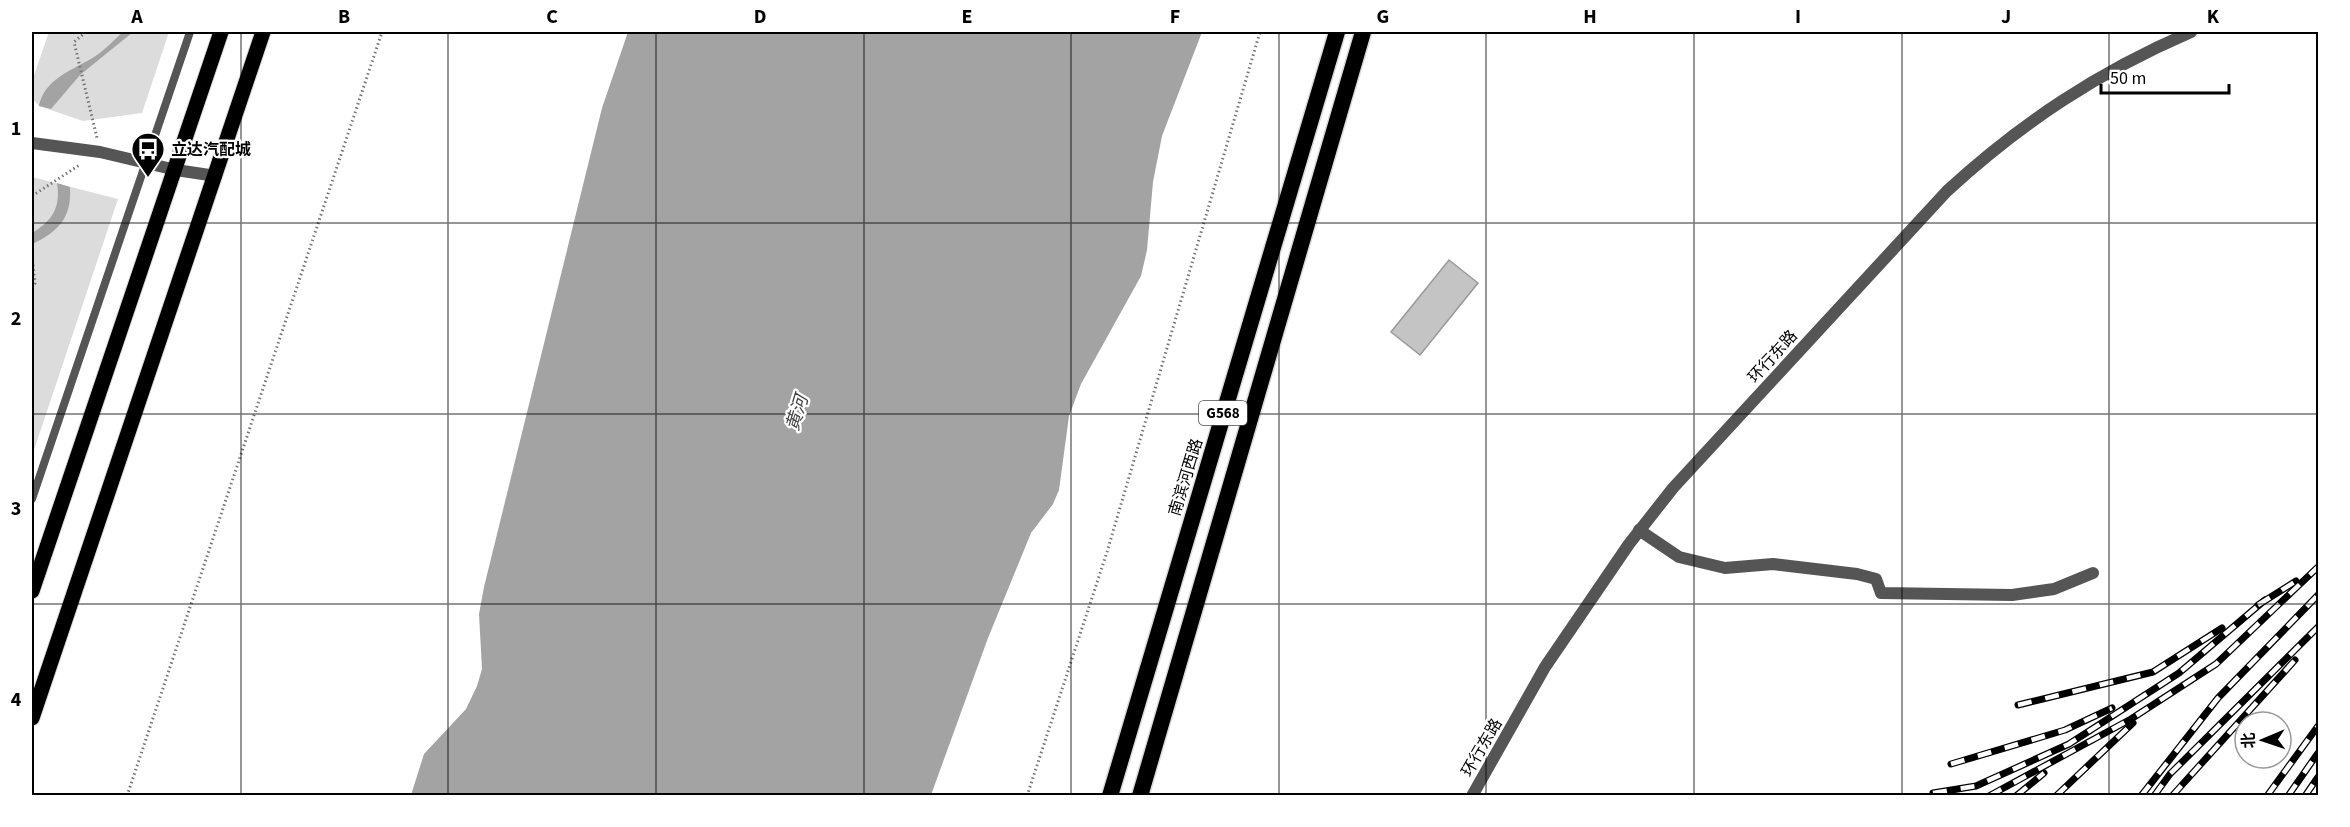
<svg xmlns="http://www.w3.org/2000/svg" width="2350" height="827" viewBox="0 0 2350 827" font-family="'Source Sans 3','Noto Sans SC',sans-serif">
<style>
.green{fill:#dcdcdc}
.water{fill:#a3a3a3}
.building{fill:#c4c4c4;stroke:#999;stroke-width:1.5}
.lines{fill:none;stroke-linecap:round;stroke-linejoin:round}
.primary-casing{stroke:#dbdbdb;stroke-width:17}
.trunk-casing{stroke:#dbdbdb;stroke-width:19}
.path{stroke:#777;stroke-width:3;stroke-dasharray:1.5 3;stroke-linecap:butt}
.service{stroke:#555;stroke-width:8}
.minor{stroke:#555;stroke-width:12}
.tertiary{stroke:#555;stroke-width:12}
.primary{stroke:#000;stroke-width:15}
.trunk{stroke:#000;stroke-width:16}
.rail-casing{stroke:#000;stroke-width:7}
.rail{stroke:#fff;stroke-width:4.5;stroke-dasharray:14;stroke-linecap:butt}
.grid{fill:none;stroke:#000;stroke-width:1.5;stroke-opacity:0.55}
.labels{text-anchor:middle;stroke-width:4.5;stroke-linejoin:round;paint-order:stroke}
.shield{fill:#fff;stroke:#4c4c4c;stroke-width:1.5}
.shield-label{font-size:15px;font-weight:bold;fill:#000}
.poi-label{font-size:16px;font-weight:bold;fill:#000;stroke:#fff;text-anchor:start}
.street-label{font-size:16px;fill:#000;stroke:#fff}
.water-label{font-size:18px;font-style:italic;fill:#444;stroke:#fff}
.neatline{fill:none;stroke:#000;stroke-width:2}
.grid-label{font-size:20px;text-anchor:middle;font-weight:bold;fill:#000}
</style>
<rect width="100%" height="100%" fill="#fff"/>
<!-- green -->
<g class="green">
<polygon points="49,32 169,32 142,113 83,121 39,106 32,98 32,81"/>
<polygon points="32,177 118,199 32,456"/>
</g>
<!-- water -->
<g class="water">
<path d="M123,32H133L80,75L51,109L39,106C44,79 73,70 94,57C105,50 114,40 123,32Z"/>
<polygon points="628,32 1202,32 1162,136 1153,182 1147,250 1141,276 1081,384 1069,416 1059,490 1053,504 1031,533 988,638 931,795 411,795 424,754 466,709 477,686 482,669 479,614 484,587 602,108"/>
<path d="M57,183L70,187C72,218 58,232 32,244V233C52,221 61,208 57,183Z"/>
</g>
<!-- building -->
<polygon class="building" points="1449,260 1478,283 1420,355 1391,332"/>
<g class="lines">
<defs>
<g id="primary">
<polyline points="32,591 221,32"/>
<polyline points="32,718 263,32"/>
</g>
<g id="trunk">
<polyline points="1110,796 1337,32"/>
<polyline points="1140,796 1363,32"/>
</g>
</defs>
<!-- primary casing -->
<use href="#primary" class="primary-casing"/>
<!-- trunk casing -->
<use href="#trunk" class="trunk-casing"/>
<!-- path -->
<g class="path">
<polyline points="86,32 74,42 97,138"/>
<polyline points="32,196 81,164"/>
<polyline points="32,256 35,283 32,288"/>
<polyline points="127,796 382,32"/>
<polyline points="1027,796 1107,552 1260,32"/>
</g>
<!-- service -->
<polyline class="service" points="32,499 190,32"/>
<!-- minor -->
<g class="minor">
<polyline points="32,143 100,152 176,170 216,176"/>
<polyline points="1639,530 1679,557 1725,568 1773,564 1857,574 1876,579 1881,593 2012,595 2054,589 2093,573"/>
</g>
<!-- tertiary -->
<path class="tertiary" d="M1472,796L1545,667L1629,544L1673,488L1947,191C2021,123 2098,72 2191,32"/>
<!-- primary -->
<use href="#primary" class="primary"/>
<!-- trunk -->
<use href="#trunk" class="trunk"/>
<defs>
<g id="rail">
<polyline points="2258,605 2296,581"/>
<polyline points="2018,705 2153,672 2222,628"/>
<polyline points="1951,764 2065,730 2112,708"/>
<polyline points="1933,793 1976,786 2069,744 2179,673 2265,600"/>
<polyline points="1989,796 2131,719 2216,664 2318,567"/>
<polyline points="2016,796 2044,773"/>
<polyline points="2056,796 2133,723"/>
<polyline points="2141,796 2218,698 2318,595"/>
<polyline points="2154,796 2170,774 2318,627"/>
<polyline points="2172,796 2295,660"/>
<polyline points="2267,796 2318,726"/>
<polyline points="2288,796 2318,753"/>
<polyline points="2305,796 2318,777"/>
</g>
</defs>
<!-- rail casing -->
<use href="#rail" class="rail-casing"/>
<!-- rail -->
<use href="#rail" class="rail"/>
</g>
<!-- grid -->
<path class="grid" d="M241,32V796M448,32V796M656,32V796M864,32V796M1071,32V796M1279,32V796M1486,32V796M1694,32V796M1902,32V796M2109,32V796M32,223H2318M32,414H2318M32,604H2318"/>
<!-- icons -->
<defs>
<symbol id="bus-pin" viewBox="-11 -11 22 30"><path d="M0 17L-7.5 6A9.5 9.5 0 1 1 7.5 6Z" fill="#000" stroke="#fff"/><path d="M-5-6H5V4H4V6H2V4H-2V6H-4V4H-5ZM-3.5-4V0h7V-4ZM-3.5 1.2v1.5H-2V1.2ZM2 1.2v1.5H3.5V1.2Z" fill="#fff"/></symbol>
</defs>
<g fill-rule="evenodd">
<use href="#bus-pin" x="129" y="130" width="38" height="52"/>
</g>
<g class="labels">
<!-- shield labels -->
<rect class="shield" x="1199" y="401" width="48" height="24" rx="4.5"/>
<g class="shield-label">
<text x="1223" y="418">G568</text>
</g>
<!-- poi labels -->
<g class="poi-label">
<text x="171" y="155">立达汽配城</text>
</g>
<!-- street labels -->
<g class="street-label">
<text transform="translate(1772 356) rotate(-48)" y="6">环行东路</text>
<text transform="translate(1185 477) rotate(-73)" y="6">南滨河西路</text>
<text transform="translate(1481 747) rotate(-60)" y="6">环行东路</text>
</g>
<!-- water labels -->
<g class="water-label">
<text transform="translate(797 413) rotate(-73)" y="6">黄河</text>
</g>
</g>
<!-- border -->
<rect width="2350" height="827" fill="none" stroke="#ffffff" stroke-width="66"/>
<!-- north arrow -->
<g transform="translate(2263 740) rotate(268)"><circle r="28" fill="#ffffff" stroke="#999999" stroke-width="1.5"/>
<path d="M0-4.5L10 22L0 15L-10 22Z" fill="#000000"/>
<text y="-9" font-size="16" font-weight="bold" text-anchor="middle" fill="#000000">北</text>
</g>
<!-- scale -->
<path d="M2101 84v9h128v-9" fill="none" stroke="#000000" stroke-width="3"/>
<text x="2110" y="84" font-size="18" fill="#000000" stroke="#ffffff" stroke-width="4.5" paint-order="stroke">50 m</text>
<rect x="33" y="33" width="2284" height="761" class="neatline"/>
<g class="grid-label">
<text x="137" y="23">A</text>
<text x="344" y="23">B</text>
<text x="552" y="23">C</text>
<text x="760" y="23">D</text>
<text x="967" y="23">E</text>
<text x="1175" y="23">F</text>
<text x="1383" y="23">G</text>
<text x="1590" y="23">H</text>
<text x="1798" y="23">I</text>
<text x="2006" y="23">J</text>
<text x="2213" y="23">K</text>
<text x="16" y="135">1</text>
<text x="16" y="325">2</text>
<text x="16" y="515">3</text>
<text x="16" y="706">4</text>
</g>
</svg>
